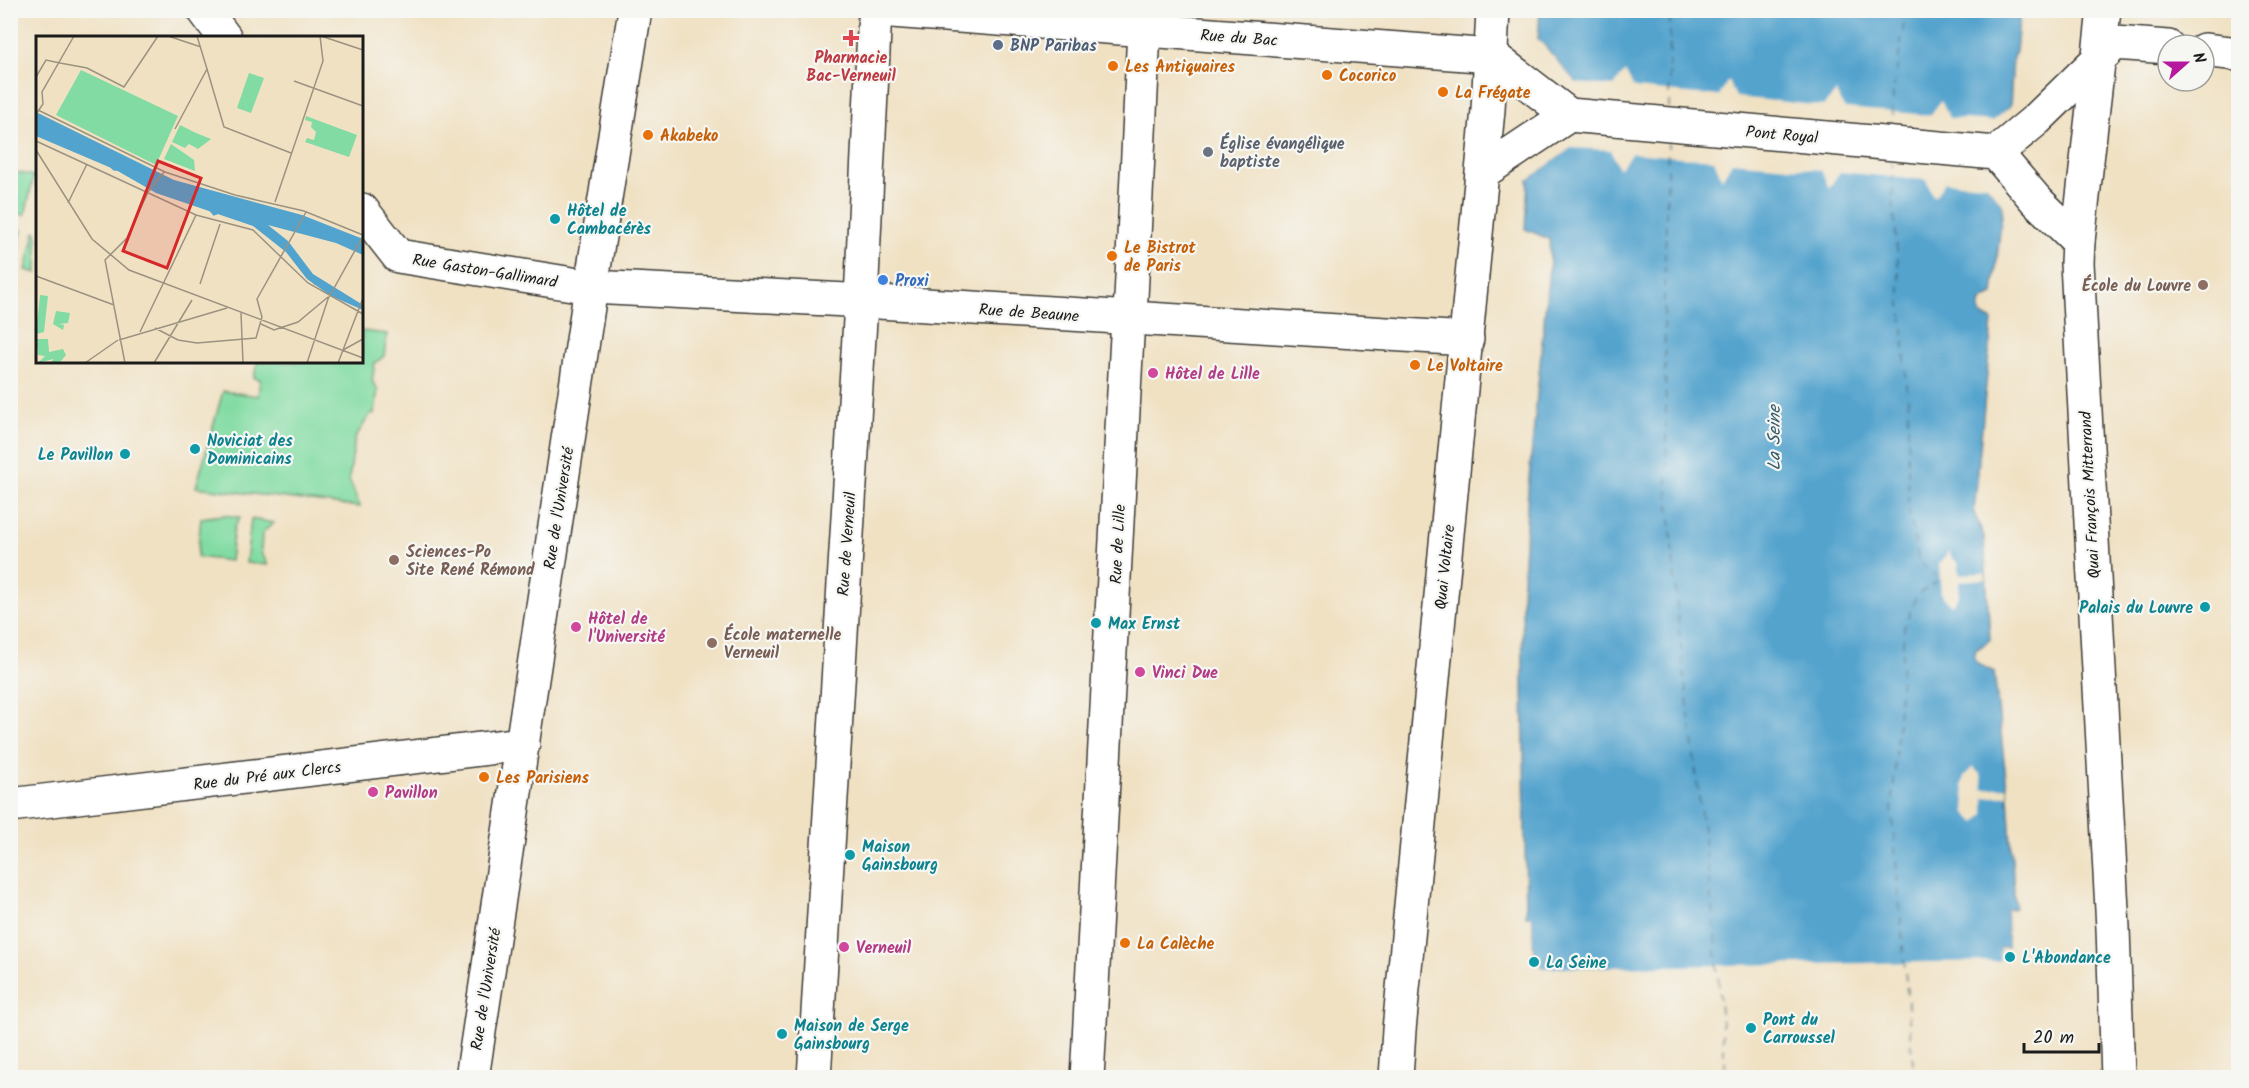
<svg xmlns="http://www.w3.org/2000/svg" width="2249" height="1088" viewBox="0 0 2249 1088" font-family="Kalam,sans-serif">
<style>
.green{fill:#81dba2;stroke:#4e7c5f;stroke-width:1.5}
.water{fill:#52a3cd;stroke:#376074;stroke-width:1.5}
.pier{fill:#f0e1c3}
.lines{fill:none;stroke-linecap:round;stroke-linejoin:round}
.ferry{stroke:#34596c;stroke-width:1.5;stroke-dasharray:8 6;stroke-linecap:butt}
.minor-casing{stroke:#3c3a35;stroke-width:36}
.major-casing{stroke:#3c3a35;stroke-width:36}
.minor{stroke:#fff;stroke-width:33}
.major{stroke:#fff;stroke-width:33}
.health-dot{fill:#e0444e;stroke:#f6f6f2;stroke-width:2}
.service-dot{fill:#5c6f8a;stroke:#f6f6f2;stroke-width:2}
.food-dot{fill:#e8710a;stroke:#f6f6f2;stroke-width:2}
.worship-dot{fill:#6b7280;stroke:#f6f6f2;stroke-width:2}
.culture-dot{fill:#0f9aa8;stroke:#f6f6f2;stroke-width:2}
.shop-dot{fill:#3f7fe0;stroke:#f6f6f2;stroke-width:2}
.education-dot{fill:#8d6e63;stroke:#f6f6f2;stroke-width:2}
.hotel-dot{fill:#d1479c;stroke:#f6f6f2;stroke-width:2}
.labels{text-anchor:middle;stroke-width:4.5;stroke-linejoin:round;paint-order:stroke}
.street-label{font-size:16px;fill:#1c1c1c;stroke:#f6f6f2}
.service-label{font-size:16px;font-weight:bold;fill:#4e5e75;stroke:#f6f6f2;text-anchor:start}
.health-label{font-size:16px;font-weight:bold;fill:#be3a42;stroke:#f6f6f2}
.food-label{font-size:16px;font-weight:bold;fill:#c56008;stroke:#f6f6f2;text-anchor:start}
.worship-label{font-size:16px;font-weight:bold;fill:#5b616d;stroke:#f6f6f2;text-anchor:start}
.culture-label{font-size:16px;font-weight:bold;fill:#0d838f;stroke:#f6f6f2;text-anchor:start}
.shop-label{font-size:16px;font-weight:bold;fill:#366cbe;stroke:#f6f6f2;text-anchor:start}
.education-label{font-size:16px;font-weight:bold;fill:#785e54;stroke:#f6f6f2;text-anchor:start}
.hotel-label{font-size:16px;font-weight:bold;fill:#b23c85;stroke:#f6f6f2;text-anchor:start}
.water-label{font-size:18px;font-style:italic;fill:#34596c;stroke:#f6f6f2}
.inset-river{fill:none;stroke:#52a3cd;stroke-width:3}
.inset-road{fill:none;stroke:#9b9280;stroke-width:1.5}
.view{fill:#d62828;fill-opacity:0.15;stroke:#d62828;stroke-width:3}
.inset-edge{fill:none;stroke:#1c1c1c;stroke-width:3}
</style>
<rect width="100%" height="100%" fill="#f6f6f2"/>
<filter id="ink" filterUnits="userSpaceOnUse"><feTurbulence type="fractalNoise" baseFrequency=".0167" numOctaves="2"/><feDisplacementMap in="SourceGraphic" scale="12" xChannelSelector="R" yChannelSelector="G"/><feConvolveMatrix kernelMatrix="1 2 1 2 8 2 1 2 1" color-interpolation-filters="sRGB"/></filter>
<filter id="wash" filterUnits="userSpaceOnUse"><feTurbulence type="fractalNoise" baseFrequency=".008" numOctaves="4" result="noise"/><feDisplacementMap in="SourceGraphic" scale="24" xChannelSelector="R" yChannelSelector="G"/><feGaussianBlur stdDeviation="1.35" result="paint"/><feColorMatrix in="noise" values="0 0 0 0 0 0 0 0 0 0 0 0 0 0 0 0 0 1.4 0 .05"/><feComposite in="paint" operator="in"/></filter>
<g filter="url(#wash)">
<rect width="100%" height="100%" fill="#f0e1c3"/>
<!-- green -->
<g class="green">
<polygon points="11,171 34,176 25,215 11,212"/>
<polygon points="11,227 22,230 13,268 11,268"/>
<polygon points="35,232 37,232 37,273 26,270"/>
<polygon points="362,331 387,334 384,356 375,363 372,381 378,390 374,414 371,413 355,438 349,479 360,507 196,487 223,391 258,396 260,379 254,378 257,362 362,362"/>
<polygon points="223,515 240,517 234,528 230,561 197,557 201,518"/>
<polygon points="251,519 274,523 262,533 261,552 268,565 246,563"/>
</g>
<!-- water -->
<polygon class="water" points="1540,11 2020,11 2016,51 2013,57 2010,107 1993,122 1987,185 2003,204 1993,295 1982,300 1979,308 1981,314 1992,321 1974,513 1984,536 1990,640 1975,651 1975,660 1980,665 1994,672 2008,795 2015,908 2007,910 2008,947 2001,948 2001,1077 1541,968 1540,956 1533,955 1532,917 1526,917 1522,597 1528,489 1550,259 1549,239 1525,229 1528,180 1571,147 1576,83 1538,39"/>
<!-- pier -->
<g class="pier">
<polygon points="1538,39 1576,83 1614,86 1625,71 1634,88 1719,96 1728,80 1736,97 1823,106 1836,92 1844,108 1930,115 1941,101 1950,118 1993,121 2013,104 2012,109 1996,123 1991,184 2005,202 2005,207 1987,185 1945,182 1934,198 1926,180 1840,172 1829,188 1821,170 1732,162 1722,179 1714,160 1632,153 1619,169 1611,150 1571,148 1528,180 1529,176 1568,146 1573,84 1538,44"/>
<polygon points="1949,551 1951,557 1958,563 1959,574 1985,573 1986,579 1959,581 1959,595 1952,605 1944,598 1941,592 1939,565"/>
<polygon points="1973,767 1981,775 1983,789 2007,787 2008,795 1984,798 1984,814 1976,823 1966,813 1963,785 1964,776"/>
<polygon points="2007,910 2018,910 2010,912 2011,948 2004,950 2002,961 2004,1078 1540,1078 1537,958 1530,956 1529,920 1525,919 1523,917 1532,917 1533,954 1540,955 1541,968 1999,961 2001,948 2008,947"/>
</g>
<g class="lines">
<!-- ferry -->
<g class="ferry">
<polyline points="1669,109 1670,10"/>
<polyline points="1891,129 1893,94 1906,10"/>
<polyline points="1668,140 1664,301 1667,481 1679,631 1714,923 1726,1078"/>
<polyline points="1892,160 1893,198 1908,401 1908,507 1919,562 1940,579 1917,595 1904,628 1892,813 1914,1078"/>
</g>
</g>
</g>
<g filter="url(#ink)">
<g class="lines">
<defs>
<g id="minor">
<polyline points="204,10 225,38"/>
<polyline points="362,210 398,256 591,287 847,300 1467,339"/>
<polyline points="10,805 523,744"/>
<polyline points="472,1078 591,287 635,10"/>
<polyline points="814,1078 860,320 875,10"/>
<polyline points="1087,1078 1128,318 1131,298 1145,10"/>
</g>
<g id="major">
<polyline points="878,10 1492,56 1569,115 1996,153 2036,200 2078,241"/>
<polyline points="2104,10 2078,241 2077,263 2113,928 2118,1078"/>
<polyline points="2204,50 2238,54"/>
<polyline points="1996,153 2037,119 2115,43 2168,47"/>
<polyline points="1483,172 1569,115"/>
<polyline points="1396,1078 1399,1030 1488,110 1493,10"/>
</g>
</defs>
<!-- minor casing -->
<use href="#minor" class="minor-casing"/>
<!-- major casing -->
<use href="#major" class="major-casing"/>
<!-- minor -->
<use href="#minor" class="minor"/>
<!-- major -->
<use href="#major" class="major"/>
</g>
</g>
<!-- markers -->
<path class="health-dot" d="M848 29h6v6h6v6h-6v6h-6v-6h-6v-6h6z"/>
<circle class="service-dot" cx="998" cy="45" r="6"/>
<g class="food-dot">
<circle cx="1113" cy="66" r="6"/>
<circle cx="1327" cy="75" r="6"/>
<circle cx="1443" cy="92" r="6"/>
<circle cx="648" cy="135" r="6"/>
<circle cx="1112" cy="256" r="6"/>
<circle cx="1415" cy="365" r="6"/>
<circle cx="484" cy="777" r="6"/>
<circle cx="1125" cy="943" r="6"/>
</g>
<circle class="worship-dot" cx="1208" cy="152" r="6"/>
<g class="culture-dot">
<circle cx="555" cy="219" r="6"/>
<circle cx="195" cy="449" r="6"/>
<circle cx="125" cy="454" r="6"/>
<circle cx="2205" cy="607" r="6"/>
<circle cx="1096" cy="623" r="6"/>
<circle cx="850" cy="855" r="6"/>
<circle cx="2010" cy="957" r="6"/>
<circle cx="1534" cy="962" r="6"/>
<circle cx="1751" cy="1028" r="6"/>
<circle cx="782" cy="1034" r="6"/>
</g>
<circle class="shop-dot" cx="883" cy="280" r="6"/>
<g class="education-dot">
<circle cx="2203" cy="285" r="6"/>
<circle cx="394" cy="560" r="6"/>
<circle cx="712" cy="643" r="6"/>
</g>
<g class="hotel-dot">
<circle cx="1153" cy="373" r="6"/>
<circle cx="576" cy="627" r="6"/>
<circle cx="1140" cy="672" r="6"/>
<circle cx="373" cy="792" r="6"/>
<circle cx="844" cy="947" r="6"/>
</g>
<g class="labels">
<!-- street labels -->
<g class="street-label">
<text transform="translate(1239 37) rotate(4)" y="6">Rue du Bac</text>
<text transform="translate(1782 134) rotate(5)" y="6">Pont Royal</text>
<text transform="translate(485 270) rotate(9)" y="6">Rue Gaston-Gallimard</text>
<text transform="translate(1029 312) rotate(4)" y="6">Rue de Beaune</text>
<text transform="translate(2089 495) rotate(-93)" y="6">Quai François Mitterrand</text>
<text transform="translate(558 508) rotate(-81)" y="6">Rue de l'Université</text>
<text transform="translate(846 544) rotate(-86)" y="6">Rue de Verneuil</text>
<text transform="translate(1117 544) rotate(-87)" y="6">Rue de Lille</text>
<text transform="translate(1444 567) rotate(-84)" y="6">Quai Voltaire</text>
<text transform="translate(267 775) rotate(-7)" y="6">Rue du Pré aux Clercs</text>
<text transform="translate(485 989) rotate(-81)" y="6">Rue de l'Université</text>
</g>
<!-- service labels -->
<g class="service-label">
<text x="1010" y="51">BNP Paribas</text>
</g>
<!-- health labels -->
<g class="health-label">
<text x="851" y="63">Pharmacie<tspan x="851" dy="18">Bac-Verneuil</tspan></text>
</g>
<!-- food labels -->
<g class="food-label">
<text x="1125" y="72">Les Antiquaires</text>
<text x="1339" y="81">Cocorico</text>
<text x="1455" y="98">La Frégate</text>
<text x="660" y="141">Akabeko</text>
<text x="1124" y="253">Le Bistrot<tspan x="1124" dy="18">de Paris</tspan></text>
<text x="1427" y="371">Le Voltaire</text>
<text x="496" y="783">Les Parisiens</text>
<text x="1137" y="949">La Calèche</text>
</g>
<!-- worship labels -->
<g class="worship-label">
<text x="1220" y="149">Église évangélique<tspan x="1220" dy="18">baptiste</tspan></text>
</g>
<!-- culture labels -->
<g class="culture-label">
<text x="567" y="216">Hôtel de<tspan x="567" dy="18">Cambacérès</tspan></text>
<text x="207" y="446">Noviciat des<tspan x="207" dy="18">Dominicains</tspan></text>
<text x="113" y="460" text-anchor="end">Le Pavillon</text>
<text x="2193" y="613" text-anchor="end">Palais du Louvre</text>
<text x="1108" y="629">Max Ernst</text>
<text x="862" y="852">Maison<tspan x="862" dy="18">Gainsbourg</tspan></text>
<text x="2022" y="963">L'Abondance</text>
<text x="1546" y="968">La Seine</text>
<text x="1763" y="1025">Pont du<tspan x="1763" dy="18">Carroussel</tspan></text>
<text x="794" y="1031">Maison de Serge<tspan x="794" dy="18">Gainsbourg</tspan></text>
</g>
<!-- shop labels -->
<g class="shop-label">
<text x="895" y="286">Proxi</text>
</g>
<!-- education labels -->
<g class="education-label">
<text x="2191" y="291" text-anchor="end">École du Louvre</text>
<text x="406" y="557">Sciences-Po<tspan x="406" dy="18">Site René Rémond</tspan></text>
<text x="724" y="640">École maternelle<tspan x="724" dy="18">Verneuil</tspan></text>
</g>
<!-- hotel labels -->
<g class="hotel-label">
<text x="1165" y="379">Hôtel de Lille</text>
<text x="588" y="624">Hôtel de<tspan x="588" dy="18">l'Université</tspan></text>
<text x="1152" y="678">Vinci Due</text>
<text x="385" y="798">Pavillon</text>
<text x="856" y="953">Verneuil</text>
</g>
<!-- water labels -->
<g class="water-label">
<text transform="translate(1774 438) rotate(-90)" y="6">La Seine</text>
</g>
</g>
<!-- overview -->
<g transform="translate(36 36)">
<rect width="327" height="327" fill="#f0e1c3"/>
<path d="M45,34L142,80L120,129L20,79ZM213,37L228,42L215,77L201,72ZM270,80L321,99L313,121L269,106L271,102L278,104L280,96L275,91L276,86L269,84ZM144,89L160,97L175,103L162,113L153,108L149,112L136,106ZM135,108L158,124L159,135L128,123ZM4,259L12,260L8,296L0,298ZM20,275L34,277L32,287L23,288L28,289L27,294L17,288ZM0,303H12L13,316L27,313L30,319L24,326L15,327L17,323L2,327L9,320L2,319Z" fill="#81dba2"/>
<path d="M0,76L138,144L266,179L327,203V219L300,207L232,189L252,205L277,238L327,269V274L295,260L271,243L250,216L217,190L120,157L80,134L0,100Z" fill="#52a3cd"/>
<path class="inset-river" d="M0,82L120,141M0,94L66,121L78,133L90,134L115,149M125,142L263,184M119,151L169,167L178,178L189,174L219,188L252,215L280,248M267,186L321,207"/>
<path class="inset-road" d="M132,0L165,11M285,0L327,14M24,27L51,32L88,51L122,0M171,33L188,91L255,117M0,41L10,24L24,27M258,45L327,70M2,74L129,136L199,159L268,175L327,199M0,78L7,68L6,56L38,0M139,93L171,33L161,0M0,105L160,179L217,194L272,247L327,278M0,114L56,203L93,234L327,322M112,156L129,135M239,166L287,25L284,0M32,167L51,128M0,240L78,269M164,248L184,188M205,277L207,327M225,288L238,294L262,286L292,261M119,292L142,304L161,307L220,302L226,281L221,263L270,176M104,296L160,179M83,304L191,272M307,314L327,303M49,327L82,304M89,327L69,224L91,202L112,156M118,327L156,264M271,327L292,263L327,200M302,327L327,262"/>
<path class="view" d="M122,125L165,142L131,232L87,215Z"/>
<rect width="327" height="327" class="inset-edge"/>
</g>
<!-- margin -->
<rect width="2249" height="1088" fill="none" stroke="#f6f6f2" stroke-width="36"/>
<!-- north arrow -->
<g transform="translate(2186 63) rotate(69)"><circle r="28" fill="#f6f6f2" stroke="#9f9f9c" stroke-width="1.5"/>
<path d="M0-4.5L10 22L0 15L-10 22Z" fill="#b5179e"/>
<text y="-9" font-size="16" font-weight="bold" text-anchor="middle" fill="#1c1c1c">N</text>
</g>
<!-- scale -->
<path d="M2024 1043v9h75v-9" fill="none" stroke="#1c1c1c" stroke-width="3"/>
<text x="2033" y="1043" font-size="18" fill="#1c1c1c" stroke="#f6f6f2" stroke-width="4.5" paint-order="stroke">20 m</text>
</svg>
